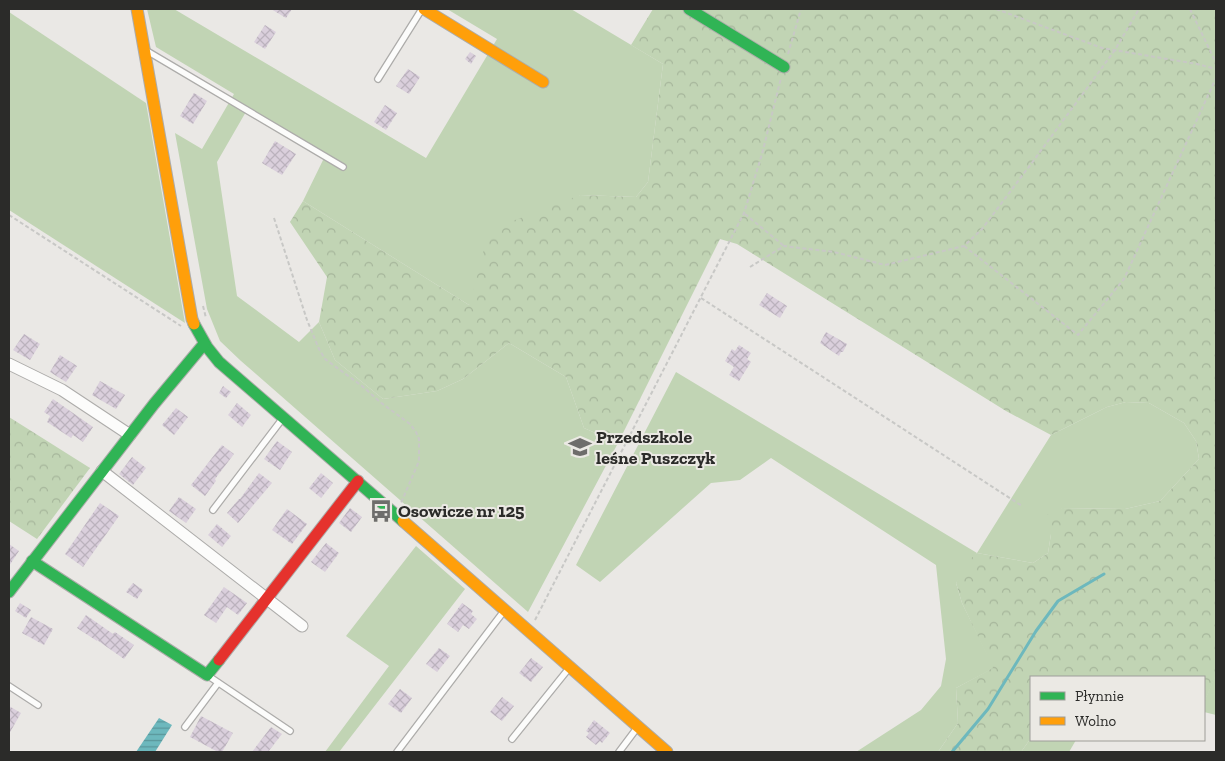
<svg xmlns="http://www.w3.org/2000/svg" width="1225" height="761" viewBox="0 0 1225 761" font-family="'Zilla Slab',serif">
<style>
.green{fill:#c1d4b4}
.forest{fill:url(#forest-crowns)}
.water{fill:url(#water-rules)}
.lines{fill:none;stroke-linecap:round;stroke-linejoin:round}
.stream{stroke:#6db8bd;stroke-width:3}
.building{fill:url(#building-cross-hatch)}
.lane-casing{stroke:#adacaa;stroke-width:8}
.street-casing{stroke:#adacaa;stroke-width:13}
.fast-casing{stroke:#adacaa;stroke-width:13}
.slow-casing{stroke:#adacaa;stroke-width:13}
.jam-casing{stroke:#adacaa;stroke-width:13}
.path{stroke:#c8c8c6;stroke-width:2;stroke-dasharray:4 2.5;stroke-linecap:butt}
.lane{stroke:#fcfcfb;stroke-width:5.5}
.street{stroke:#fcfcfb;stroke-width:11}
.fast{stroke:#30b455;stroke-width:11}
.slow{stroke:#ff9f0a;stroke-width:11}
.jam{stroke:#e5322d;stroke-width:11}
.labels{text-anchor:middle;stroke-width:4;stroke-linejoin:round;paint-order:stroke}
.poi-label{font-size:18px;font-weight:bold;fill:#2b2b29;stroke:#ebe9e4;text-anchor:start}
</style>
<defs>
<pattern id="forest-crowns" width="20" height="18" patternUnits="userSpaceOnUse" patternTransform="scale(1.25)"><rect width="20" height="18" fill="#c1d4b4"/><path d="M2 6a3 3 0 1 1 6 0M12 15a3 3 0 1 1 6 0" fill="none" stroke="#a6b69b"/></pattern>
<pattern id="water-rules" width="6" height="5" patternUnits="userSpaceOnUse" patternTransform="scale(1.25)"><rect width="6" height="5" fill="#6db8bd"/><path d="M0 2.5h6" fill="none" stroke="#5a969a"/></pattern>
<pattern id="building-cross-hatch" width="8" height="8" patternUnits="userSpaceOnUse" patternTransform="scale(1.25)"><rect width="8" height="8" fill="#dacfdc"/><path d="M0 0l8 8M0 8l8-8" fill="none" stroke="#bbb2bd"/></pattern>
</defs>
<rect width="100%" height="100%" fill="#eae8e5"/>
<!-- green -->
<g class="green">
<polygon points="147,9 174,9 426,158 497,39 447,9 571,9 663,64 648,182 636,197 580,195 469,305 303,201 325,156 247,110 217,162 237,296 299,342 319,322 335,360 383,399 437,391 463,379 509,343 566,377 584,428 618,443 528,612 241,361 220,341 207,309 175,133 202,149 234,94 156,47"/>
<polygon points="9,12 146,103 185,323 9,210"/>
<polygon points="676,372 977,553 1051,435 1107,407 1126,402 1149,403 1184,423 1196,441 1199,459 1160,501 1125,509 1062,508 1051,534 1048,553 1033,563 977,553 956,583 962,603 994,668 956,688 958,723 938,752 856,752 921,710 941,686 946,659 936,565 771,458 740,480 711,483 600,582 576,565"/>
<polygon points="416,546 465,589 339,752 325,752 389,666 346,636"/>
<polygon points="1216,674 1216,715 1204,712 1204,702"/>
<polygon points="1031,738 1031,740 1076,740 1069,752 1021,752"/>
</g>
<!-- forest -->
<g class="forest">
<polygon points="653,9 1216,9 1216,675 1204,703 1204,677 1031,677 1031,738 1021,752 938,752 958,723 956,688 993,668 962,603 956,583 964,565 977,553 1033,563 1048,553 1051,534 1043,516 1062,508 1125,509 1160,501 1199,459 1196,441 1184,423 1149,403 1126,402 1107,407 1051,435 1006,411 737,244 720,239 618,443 584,428 566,377 509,343 463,379 437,391 383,399 335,360 319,322 327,277 290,222 303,201 469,305 489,230 580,195 636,197 648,182 663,64 631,45"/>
<polygon points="9,417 90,468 37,539 9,521"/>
</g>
<!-- water -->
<polygon class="water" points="159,718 172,725 155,752 136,752"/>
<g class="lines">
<!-- stream -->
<polyline class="stream" points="952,752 988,709 1036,631 1058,601 1104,574"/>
</g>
<!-- building -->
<g class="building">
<polygon points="271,9 292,9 286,18"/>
<polygon points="265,25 276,32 265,49 254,42"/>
<polygon points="470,52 476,56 471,64 465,59"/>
<polygon points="408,69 420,77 409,94 396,86"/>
<polygon points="194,93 207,101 193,124 180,116"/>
<polygon points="385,105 397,113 386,130 374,122"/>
<polygon points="275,141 296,154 282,175 262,163"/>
<polygon points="767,293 787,306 780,318 759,305"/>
<polygon points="826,332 847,344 843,352 841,352 839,356 820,343"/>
<polygon points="24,334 40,344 30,360 13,350"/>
<polygon points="739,345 751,353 747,359 751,362 739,381 729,375 734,367 725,361 732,349 735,351"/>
<polygon points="60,355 77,366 66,382 50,372"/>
<polygon points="100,381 125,395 116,409 92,395"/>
<polygon points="223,386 231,392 226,398 219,393"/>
<polygon points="53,399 93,427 83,442 73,435 71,438 47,422 50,416 44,412"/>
<polygon points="237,403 251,415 242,427 228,415"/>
<polygon points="176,408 188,417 174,435 162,425"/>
<polygon points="277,441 292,452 280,470 264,459"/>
<polygon points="222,445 234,454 215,479 216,481 205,496 191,485"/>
<polygon points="132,457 146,468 133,485 119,474"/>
<polygon points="259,473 272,483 238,523 227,513 239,499 240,499"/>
<polygon points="321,473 333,483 321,498 309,488"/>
<polygon points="179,497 196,509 186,523 169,511"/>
<polygon points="100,503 119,516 83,567 65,554"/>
<polygon points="350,508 362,517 351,532 339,523"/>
<polygon points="287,509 307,524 292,544 272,530"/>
<polygon points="217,524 231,536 222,547 208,535"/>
<polygon points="326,543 339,553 325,572 311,562"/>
<polygon points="9,544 19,551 9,566"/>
<polygon points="133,583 143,590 137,599 126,592"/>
<polygon points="224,587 247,603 238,615 227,607 216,623 204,615"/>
<polygon points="20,603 31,610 26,618 15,611"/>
<polygon points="462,603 473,611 471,614 477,619 469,629 463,625 458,632 447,624"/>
<polygon points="86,615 113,634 115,632 134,645 124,659 97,640 97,641 77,628"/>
<polygon points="31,617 53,629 44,645 22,633"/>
<polygon points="439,648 450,656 437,672 426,664"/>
<polygon points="531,658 543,667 531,682 519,673"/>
<polygon points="400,689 412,698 401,713 388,704"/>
<polygon points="502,697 514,706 502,721 490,712"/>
<polygon points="9,706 21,713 9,734"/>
<polygon points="201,716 233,733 222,752 218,752 190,737"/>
<polygon points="594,720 610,733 602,743 600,741 596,745 586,737 589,733 586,731"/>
<polygon points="271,727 282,734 268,752 252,752"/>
</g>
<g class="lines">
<defs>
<g id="lane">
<polyline points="147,51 343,167"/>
<polyline points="378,79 422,9"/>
<polyline points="213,510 283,418"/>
<polyline points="207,675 290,731"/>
<polyline points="9,686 38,705"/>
<polyline points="185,727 218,683"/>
<polyline points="512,739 570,667"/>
<polyline points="397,752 504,611"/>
<polyline points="619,752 637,728"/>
</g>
<g id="street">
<polyline points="9,364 62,390 130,435"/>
<polyline points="102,471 302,626"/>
</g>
<g id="fast">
<polyline points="689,9 784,67"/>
<polyline points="194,324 207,347 219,362 403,521"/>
<polyline points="32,561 207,675 219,660"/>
<polyline points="9,592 154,404 204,344"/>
</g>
<g id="slow">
<polyline points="137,9 192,319 194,324"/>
<polyline points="424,9 543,82"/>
<polyline points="403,521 667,752"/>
</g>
<polyline id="jam" points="219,660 358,481"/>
</defs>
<!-- lane casing -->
<use href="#lane" class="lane-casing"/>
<!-- street casing -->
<use href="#street" class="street-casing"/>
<!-- fast casing -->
<use href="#fast" class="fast-casing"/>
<!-- slow casing -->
<use href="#slow" class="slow-casing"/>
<!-- jam casing -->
<use href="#jam" class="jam-casing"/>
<!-- path -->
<g class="path">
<polyline points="996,9 1102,48 1197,64 1216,69"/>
<polyline points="1190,9 1216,63"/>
<polyline points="788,54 801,9"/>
<polyline points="745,214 784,246"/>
<polyline points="9,215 181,326"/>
<polyline points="274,218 307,320 319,349 325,359 362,386 380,402 410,424 416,432 419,439 419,461 401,503"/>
<polyline points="964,246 1078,335 1124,279 1216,78"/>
<polyline points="750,267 784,246 834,252 885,265 964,246 982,229 1034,160 1115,50 1139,9"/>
<polyline points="701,298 1022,506"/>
<polyline points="203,306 206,318"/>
<polyline points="535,620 744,213 762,154 781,78"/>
</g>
<!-- lane -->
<use href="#lane" class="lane"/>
<!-- street -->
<use href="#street" class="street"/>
<!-- fast -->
<use href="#fast" class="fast"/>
<!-- slow -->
<use href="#slow" class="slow"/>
<!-- jam -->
<use href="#jam" class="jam"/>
</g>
<!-- icons -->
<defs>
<symbol id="school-bare" viewBox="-9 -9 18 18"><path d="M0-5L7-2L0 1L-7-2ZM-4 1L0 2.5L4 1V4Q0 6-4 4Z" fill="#6e6d6b" stroke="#ebe9e4" stroke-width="2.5" paint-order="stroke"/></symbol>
<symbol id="bus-bare" viewBox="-9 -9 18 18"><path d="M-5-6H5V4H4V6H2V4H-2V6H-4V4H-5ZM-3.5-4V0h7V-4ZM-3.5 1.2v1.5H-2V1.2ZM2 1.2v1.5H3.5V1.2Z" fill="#6e6d6b" stroke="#ebe9e4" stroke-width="2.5" paint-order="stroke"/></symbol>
</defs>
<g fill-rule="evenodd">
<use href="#school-bare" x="564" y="431" width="32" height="32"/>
<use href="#bus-bare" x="365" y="495" width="32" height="32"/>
</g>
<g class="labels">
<!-- poi labels -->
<g class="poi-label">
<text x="596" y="443">Przedszkole<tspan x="596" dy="21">leśne Puszczyk</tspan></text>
<text x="398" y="517">Osowicze nr 125</text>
</g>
</g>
<!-- border -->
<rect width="1225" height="761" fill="none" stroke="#2b2b29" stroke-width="20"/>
<!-- legend -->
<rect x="1030" y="676" width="175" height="65" fill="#ebe9e4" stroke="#9e9d99"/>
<rect x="1040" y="692" width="25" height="8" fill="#30b455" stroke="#9e9d99"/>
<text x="1075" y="701" font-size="15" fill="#2b2b29">Płynnie</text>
<rect x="1040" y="717" width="25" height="8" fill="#ff9f0a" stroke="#9e9d99"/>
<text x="1075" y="726" font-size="15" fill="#2b2b29">Wolno</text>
</svg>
